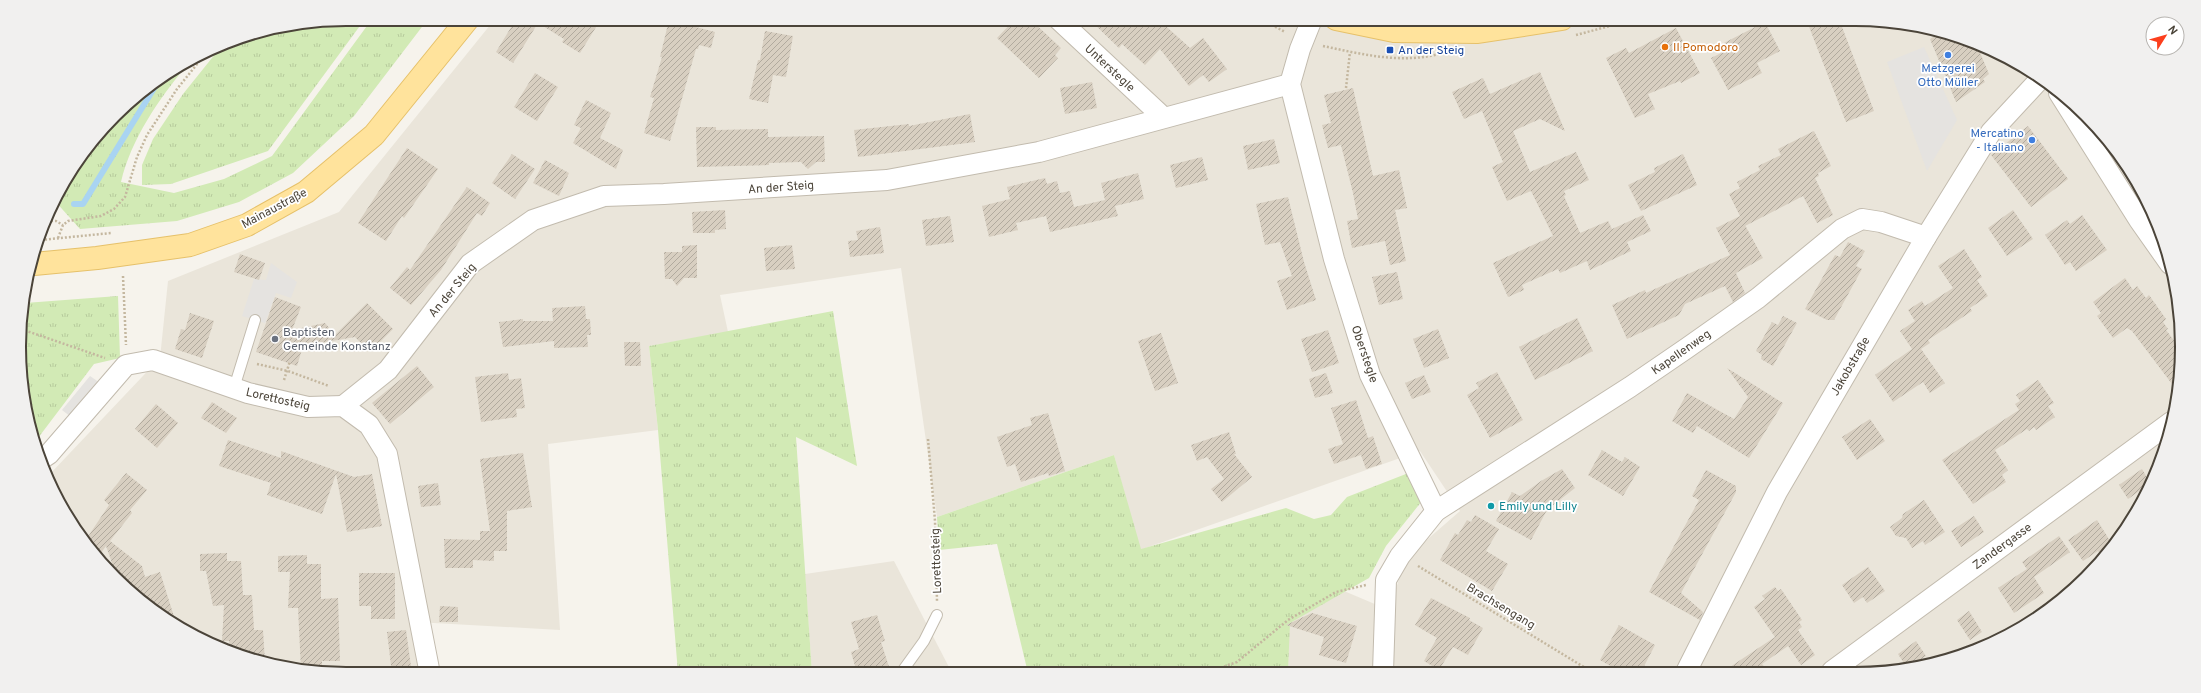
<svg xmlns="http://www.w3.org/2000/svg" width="2201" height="693" viewBox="0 0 2201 693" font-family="Overpass,sans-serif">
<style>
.residential{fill:#eae5da}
.grass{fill:url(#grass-tufts)}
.parking{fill:#e5e3e0}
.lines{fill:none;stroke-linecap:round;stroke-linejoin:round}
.stream{stroke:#a9d4f2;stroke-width:6}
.building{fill:url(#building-hatch)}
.lane-casing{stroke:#c2bbae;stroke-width:12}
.street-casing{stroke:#c2bbae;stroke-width:22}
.primary-casing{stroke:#e6c16a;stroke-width:24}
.path{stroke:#c4b79f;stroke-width:2.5;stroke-dasharray:2 2;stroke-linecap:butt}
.lane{stroke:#fff;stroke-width:10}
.street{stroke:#fff;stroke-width:20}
.primary{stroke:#ffe39c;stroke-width:22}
.food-dot{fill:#e8710a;stroke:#fff;stroke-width:1.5}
.transit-dot{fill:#1a4fb4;stroke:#fff;stroke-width:1.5}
.shop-dot{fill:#3f7fe0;stroke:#fff;stroke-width:1.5}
.worship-dot{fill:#6b7280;stroke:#fff;stroke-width:1.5}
.culture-dot{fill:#0f9aa8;stroke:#fff;stroke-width:1.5}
.labels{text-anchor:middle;stroke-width:3.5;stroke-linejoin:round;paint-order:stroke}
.food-label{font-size:12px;fill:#c56008;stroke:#fff;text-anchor:start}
.transit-label{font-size:12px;fill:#164399;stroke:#fff;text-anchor:start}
.street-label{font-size:12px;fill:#4b4439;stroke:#fff}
.shop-label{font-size:12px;fill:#366cbe;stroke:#fff}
.worship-label{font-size:12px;fill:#5b616d;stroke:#fff;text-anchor:start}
.culture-label{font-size:12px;fill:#0d838f;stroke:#fff;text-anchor:start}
.rim{fill:none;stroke:#4b4439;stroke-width:2}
</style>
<defs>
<pattern id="grass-tufts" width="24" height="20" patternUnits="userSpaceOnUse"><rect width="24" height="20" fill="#d2eab5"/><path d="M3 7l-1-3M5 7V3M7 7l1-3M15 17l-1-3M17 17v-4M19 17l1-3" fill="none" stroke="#b6ca9c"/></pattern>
<pattern id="building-hatch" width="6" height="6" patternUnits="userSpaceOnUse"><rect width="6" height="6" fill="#d8cfc1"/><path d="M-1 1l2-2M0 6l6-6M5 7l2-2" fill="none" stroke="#b1aa9e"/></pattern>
</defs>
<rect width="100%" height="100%" fill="#f6f3ec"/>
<!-- residential -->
<g class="residential">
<polygon points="495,19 1854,19 1919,25 1980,44 2037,74 2086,115 2127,165 2157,221 2176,283 2182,347 2176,411 2138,510 2086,578 2000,640 1897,671 1288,672 1289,623 1344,591 1389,610 1406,558 1460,511 1420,451 1140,550 1114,455 937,517 901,268 720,295 728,332 649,346 658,430 548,444 560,630 416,622 431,674 347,674 282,668 221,649 165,619 115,578 74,529 50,474 160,358 168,281 339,212"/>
<polygon points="894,561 952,673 812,673 805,574"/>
</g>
<!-- grass -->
<g class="grass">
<polygon points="346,19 365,19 268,151 171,184 142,185 142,165 153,139 183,94 224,43 283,25"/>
<path d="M372,19H428L354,116L293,173L239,202L177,221L80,229L54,200L87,147L130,100L187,65C159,99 131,139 121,182L174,193L224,179L272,156Z"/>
<path d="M118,296L120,358L94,364L35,442C17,402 20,349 22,306L25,303Z"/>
<polygon points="833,311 857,466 796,437 812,673 678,673 658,430 649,346"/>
<polygon points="1114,455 1141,549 1286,508 1314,519 1331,515 1347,497 1411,472 1422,501 1386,546 1369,578 1290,623 1288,672 1028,673 997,544 939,550 937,517"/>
</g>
<!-- parking -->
<g class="parking">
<polygon points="1399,19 1474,21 1518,19 1475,25 1399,23"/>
<polygon points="1924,47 1957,120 1927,171 1887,62"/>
<polygon points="271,263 297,282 291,298 276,293 265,323 242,316 254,279 266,280"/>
<polygon points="90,376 103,385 75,420 62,410"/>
</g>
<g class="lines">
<!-- stream -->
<polyline class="stream" points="74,204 83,204 156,85"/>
</g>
<!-- building -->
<g class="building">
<polygon points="516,19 601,19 580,53 562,42 564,39 538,23 513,63 496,52"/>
<polygon points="1015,19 1030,19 1061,48 1055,55 1058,58 1039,78 997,38"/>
<polygon points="1089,19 1158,19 1190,48 1203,38 1227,69 1209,82 1203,75 1189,86 1160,49 1145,65 1122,44 1119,48"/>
<polygon points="1806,19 1839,19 1874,111 1846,122"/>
<polygon points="669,20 715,32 711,48 699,45 698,49 696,49 670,141 644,133 654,98 650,97 662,57 660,57"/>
<polygon points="1765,22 1780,51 1757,63 1762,73 1728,90 1711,58 1723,52 1720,45"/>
<polygon points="1676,28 1700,73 1681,83 1680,81 1648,94 1655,109 1635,118 1606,58 1626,48 1629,53"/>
<polygon points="765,31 793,36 786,77 773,75 768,103 749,99 758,60 760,60"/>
<polygon points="1941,32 1976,43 1989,74 1983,79 1985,82 1956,102 1930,39"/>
<polygon points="1540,72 1565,131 1540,119 1513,131 1530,172 1576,152 1589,180 1564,191 1566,195 1564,196 1580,233 1608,221 1612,229 1643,215 1651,231 1627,242 1631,251 1590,270 1587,261 1560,273 1558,269 1522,285 1524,290 1508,297 1493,263 1553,236 1531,191 1507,201 1492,167 1503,162 1482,111 1464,119 1452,92 1483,78 1490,94"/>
<polygon points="535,73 558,87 537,121 514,107"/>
<polygon points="1092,82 1097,108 1065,114 1060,88"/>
<polygon points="1353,88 1373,176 1399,170 1407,208 1395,210 1406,261 1390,265 1385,241 1352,248 1347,221 1358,219 1353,193 1341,145 1328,148 1322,125 1331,123 1324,95"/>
<polygon points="586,100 611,113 600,138 623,150 616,169 573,143 581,128 574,125"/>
<polygon points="970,114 975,142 858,157 854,130 909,124 909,126"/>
<polygon points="2028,126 2068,179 2031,207 1991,155"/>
<polygon points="696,127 716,127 716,130 768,129 768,137 824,136 825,162 816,162 808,169 801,162 769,163 769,165 697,167"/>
<polygon points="1814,131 1831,166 1818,173 1819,176 1815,178 1833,215 1817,223 1803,196 1745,226 1729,194 1740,188 1737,182 1760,170 1758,166 1781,155 1778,149"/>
<polygon points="1274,139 1280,163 1248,170 1243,146"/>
<polygon points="407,148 438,169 404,218 402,216 386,241 358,223"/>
<polygon points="512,154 535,169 515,199 492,183"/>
<polygon points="1683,154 1697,185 1641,211 1628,185 1655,172 1654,168"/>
<polygon points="1202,157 1208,180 1176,188 1170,165"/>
<polygon points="545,160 569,173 559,196 533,183"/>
<polygon points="1138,173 1144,199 1115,206 1118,216 1050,232 1046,216 1016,223 1018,230 989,237 982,206 1010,199 1007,187 1045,178 1047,184 1057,181 1060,193 1070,191 1074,207 1105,200 1101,183"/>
<polygon points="467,187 490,203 482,216 477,213 441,270 411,305 390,288 407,267 410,270"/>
<polygon points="1288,197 1304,262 1316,300 1287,310 1277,281 1292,276 1280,242 1265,245 1256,204"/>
<polygon points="725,210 726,229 715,230 715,233 693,233 692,212"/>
<polygon points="2013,210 2033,239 2007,256 1988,228"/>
<polygon points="2082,215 2107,250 2076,271 2070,262 2065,265 2045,235 2067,220 2070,224"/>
<polygon points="950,216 954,242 926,246 922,220"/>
<polygon points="1740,216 1763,258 1736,273 1745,293 1733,302 1725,286 1685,304 1679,315 1627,339 1612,305 1645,290 1646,293 1730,255 1716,228"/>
<polygon points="880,227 884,253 850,257 848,241 858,240 856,231"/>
<polygon points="1848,242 1865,251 1856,266 1862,269 1834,320 1827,320 1805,309 1835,255 1840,257"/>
<polygon points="697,245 697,278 684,278 677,286 672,279 665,279 664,252 682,252 682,246"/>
<polygon points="792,245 795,269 766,271 764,248"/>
<polygon points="1964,249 1982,277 1977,280 1988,296 1970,308 1972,311 1928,340 1930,343 1921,349 1945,383 1930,393 1923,382 1893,402 1875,375 1912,349 1900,331 1915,321 1908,310 1922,301 1925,306 1953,288 1938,266"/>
<polygon points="240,254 265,263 259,280 234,272"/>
<polygon points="1397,272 1403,299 1379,305 1372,277"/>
<polygon points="2125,278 2133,290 2137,286 2146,298 2149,295 2166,319 2163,322 2168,329 2166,330 2182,351 2178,392 2132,331 2127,328 2113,338 2097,316 2101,313 2093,302"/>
<polygon points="275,297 301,307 292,330 325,323 335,335 367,303 393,329 370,352 355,337 303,346 297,366 256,352"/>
<polygon points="585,306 586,319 590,319 591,335 587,335 588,347 554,348 554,341 503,347 499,322 523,319 523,321 553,321 552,308"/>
<polygon points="190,313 214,321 202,358 175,349 181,329 185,330"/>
<polygon points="1783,316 1797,323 1773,366 1761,359 1762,355 1756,351 1772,322 1778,325"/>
<polygon points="1577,318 1593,351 1535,380 1519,347"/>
<polygon points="1438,329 1449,358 1424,368 1413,339"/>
<polygon points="1328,330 1339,363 1312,372 1301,339"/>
<polygon points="1161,333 1178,383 1155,391 1138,341"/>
<polygon points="624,342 640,342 641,366 625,366"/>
<polygon points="417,366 434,387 390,424 372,403"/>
<polygon points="1727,368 1783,403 1749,458 1697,426 1693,433 1672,421 1687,393 1734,419 1748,397"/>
<polygon points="1497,372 1523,420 1490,438 1467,395 1479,388 1476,383"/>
<polygon points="508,373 509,380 521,378 525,408 516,409 517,417 481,422 475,377"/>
<polygon points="1326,373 1333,393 1315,398 1309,379"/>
<polygon points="1424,375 1431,392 1412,399 1405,383"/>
<polygon points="2038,380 2054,403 2048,406 2055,417 2036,430 2034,427 2029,431 2027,429 1995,450 2008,470 2002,475 2006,482 1973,504 1942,460 2019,410 2015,404 2020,401 2016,395"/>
<polygon points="1356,400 1368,438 1373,436 1382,464 1366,469 1361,455 1334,464 1328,449 1343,444 1331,408"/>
<polygon points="212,402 237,418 226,433 201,418"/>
<polygon points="156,404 178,423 157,448 135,429"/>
<polygon points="1048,413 1065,471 1049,476 1048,473 1021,482 1015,464 1007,467 997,437 1032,425 1030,418"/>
<polygon points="1870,419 1885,441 1857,460 1842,437"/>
<polygon points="1229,432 1236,454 1234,454 1252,477 1222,502 1211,489 1224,479 1207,457 1197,461 1191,445"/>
<polygon points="228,440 281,458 281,451 354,477 372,474 382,526 347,532 336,474 322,514 267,495 271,483 219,466"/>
<polygon points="1602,450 1622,462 1625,457 1640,467 1623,496 1588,475"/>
<polygon points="523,453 532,507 507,511 507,551 494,551 494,561 473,560 473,568 445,568 444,539 480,540 480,531 490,531 480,459"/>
<polygon points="1562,469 1575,488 1547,510 1531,540 1496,521 1512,492 1520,496 1541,481"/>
<polygon points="2142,469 2149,481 2148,485 2128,499 2119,485"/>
<polygon points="1706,470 1736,486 1736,492 1681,593 1703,612 1700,620 1649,592 1699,500 1692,496"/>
<polygon points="126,473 147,490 130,510 132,513 110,541 142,566 145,577 160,572 177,626 165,619 118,580 106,546 98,557 85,541 109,505 104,500"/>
<polygon points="438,483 441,505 421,507 418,486"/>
<polygon points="1924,500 1945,532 1925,545 1923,541 1912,548 1906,538 1896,536 1890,527 1902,518 1903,514"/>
<polygon points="1475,515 1499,529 1486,551 1508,564 1492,591 1440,560 1455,533 1458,535 1467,520 1471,522"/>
<polygon points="1974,516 1984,532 1961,547 1951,531"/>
<polygon points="2097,520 2112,544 2102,557 2098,551 2083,561 2068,540"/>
<polygon points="2059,536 2070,552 2034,577 2044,593 2014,613 1998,588 2027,569 2022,562"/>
<polygon points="227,553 227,561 241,561 243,595 252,595 254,630 263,630 265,662 230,652 229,641 222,641 224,605 213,606 206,571 200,571 200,554"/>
<polygon points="307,555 307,564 321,564 321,599 338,598 340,661 322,661 322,672 301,670 298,608 288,608 290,572 278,572 278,556"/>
<polygon points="1868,567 1885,591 1867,603 1863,597 1854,603 1842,585"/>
<polygon points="359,573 395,573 395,619 371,619 371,606 359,606"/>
<polygon points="1775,587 1778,591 1781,589 1802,620 1799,622 1802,627 1798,630 1815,655 1801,665 1788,646 1762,664 1768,671 1724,671 1775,637 1754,607 1765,599 1762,596"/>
<polygon points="1431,598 1470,618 1469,620 1483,628 1468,655 1453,647 1439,670 1424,661 1437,638 1415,625"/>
<polygon points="440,606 458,607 458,622 439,622"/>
<polygon points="1969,611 1982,632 1970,640 1957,620"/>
<polygon points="1312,613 1357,626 1346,663 1319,655 1324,637 1286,625"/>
<polygon points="877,615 885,641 881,642 891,673 857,673 851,652 859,649 851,622"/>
<polygon points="1619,625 1655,645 1641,672 1621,672 1600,660"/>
<polygon points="406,630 412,674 392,674 387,632"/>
<polygon points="1916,641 1926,656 1907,668 1898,654"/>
</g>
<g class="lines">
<defs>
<g id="lane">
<polyline points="234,388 255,320"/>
<polyline points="901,673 924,641 937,615"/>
</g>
<g id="street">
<polyline points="1058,19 1163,117"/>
<polyline points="1312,19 1300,49 1290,84 1334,259 1370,375 1436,511"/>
<polyline points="2059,93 2139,220 2170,264"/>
<polyline points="343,406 388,370 470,264 533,220 604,196 664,194 887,180 1039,152 1290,84"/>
<polyline points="43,458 49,454 126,365 153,360 248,393 308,407 343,406 369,425 387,454 430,674"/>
<polyline points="1832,671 2171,422"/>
<polyline points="1383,672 1386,580 1400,556 1436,511 1630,387 1687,348 1758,298 1842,229 1862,219 1881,222 1926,237"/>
<polyline points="1686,672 1777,492 1926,237 1991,132 2041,78"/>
</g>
<g id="primary">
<polyline points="1336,19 1394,31 1478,32 1562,19"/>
<polyline points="34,264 97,258 190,245 247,225 306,192 374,135 468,19"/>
</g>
</defs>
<!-- lane casing -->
<use href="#lane" class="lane-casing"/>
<!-- street casing -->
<use href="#street" class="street-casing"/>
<!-- primary casing -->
<use href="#primary" class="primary-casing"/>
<!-- path -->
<g class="path">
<polyline points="1261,19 1285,32"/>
<polyline points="1576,35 1636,19"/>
<path d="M1323,46C1361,54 1400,64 1439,54"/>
<polyline points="1346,88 1350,52"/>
<polyline points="47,221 56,221 63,225"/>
<polyline points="58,238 63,225 68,221 101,216 114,209 125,197 137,157 147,135 177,89 206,53"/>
<polyline points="41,240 111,233"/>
<polyline points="123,276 126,345"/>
<polyline points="21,329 105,358"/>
<polyline points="257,364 288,371 329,386"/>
<polyline points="284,380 290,361"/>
<polyline points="928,439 935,521 937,601"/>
<polyline points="1418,566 1592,672"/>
<polyline points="924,668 936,673"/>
<polyline points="1209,672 1237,662 1288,620 1336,592 1366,585"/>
</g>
<!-- lane -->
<use href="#lane" class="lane"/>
<!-- street -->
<use href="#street" class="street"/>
<!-- primary -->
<use href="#primary" class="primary"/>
</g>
<!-- markers -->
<circle class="food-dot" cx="1665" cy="47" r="4"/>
<rect class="transit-dot" x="1386" y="46" width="8" height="8" rx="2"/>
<g class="shop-dot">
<circle cx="1948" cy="55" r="4"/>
<circle cx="2032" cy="140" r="4"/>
</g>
<circle class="worship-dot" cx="275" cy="339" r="4"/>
<circle class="culture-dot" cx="1491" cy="506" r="4"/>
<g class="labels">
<!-- food labels -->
<g class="food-label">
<text x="1673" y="51">Il Pomodoro</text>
</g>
<!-- transit labels -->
<g class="transit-label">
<text x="1398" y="54">An der Steig</text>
</g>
<!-- street labels -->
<g class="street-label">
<text transform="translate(1110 68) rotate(43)" y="4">Unterstegle</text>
<text transform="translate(781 187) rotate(-4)" y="4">An der Steig</text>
<text transform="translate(274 208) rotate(-28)" y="4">Mainaustraße</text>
<text transform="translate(452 290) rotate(-50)" y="4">An der Steig</text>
<text transform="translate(1681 352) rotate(-35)" y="4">Kapellenweg</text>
<text transform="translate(1365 354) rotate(71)" y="4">Oberstegle</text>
<text transform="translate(1850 366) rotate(-60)" y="4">Jakobstraße</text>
<text transform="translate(278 399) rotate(13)" y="4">Lorettosteig</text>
<text transform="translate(2002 546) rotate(-36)" y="4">Zandergasse</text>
<text transform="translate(936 561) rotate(-92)" y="4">Lorettosteig</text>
<text transform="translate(1501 606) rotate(31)" y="4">Brachsengang</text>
</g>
<!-- shop labels -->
<g class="shop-label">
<text x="1948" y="72">Metzgerei<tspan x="1948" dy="14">Otto Müller</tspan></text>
<text x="2024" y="137" text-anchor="end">Mercatino<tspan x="2024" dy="14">- Italiano</tspan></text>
</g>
<!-- worship labels -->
<g class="worship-label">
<text x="283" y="336">Baptisten<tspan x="283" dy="14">Gemeinde Konstanz</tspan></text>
</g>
<!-- culture labels -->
<g class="culture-label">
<text x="1499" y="510">Emily und Lilly</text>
</g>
</g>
<!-- crop -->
<path d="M0 0H2201V693H0ZM346 26H1855A320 320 0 0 1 2175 346V347A320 320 0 0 1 1855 667H346A320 320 0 0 1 26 347V346A320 320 0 0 1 346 26Z" fill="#f1f0ef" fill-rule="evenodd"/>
<path class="rim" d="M346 26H1855A320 320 0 0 1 2175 346V347A320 320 0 0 1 1855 667H346A320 320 0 0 1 26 347V346A320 320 0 0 1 346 26Z"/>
<!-- north arrow -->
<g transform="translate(2165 36) rotate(53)"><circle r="19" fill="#ffffff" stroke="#b7b4b0"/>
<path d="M0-3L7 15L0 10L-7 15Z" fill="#fc3f1d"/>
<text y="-6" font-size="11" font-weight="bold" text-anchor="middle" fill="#4b4439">N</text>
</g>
</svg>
